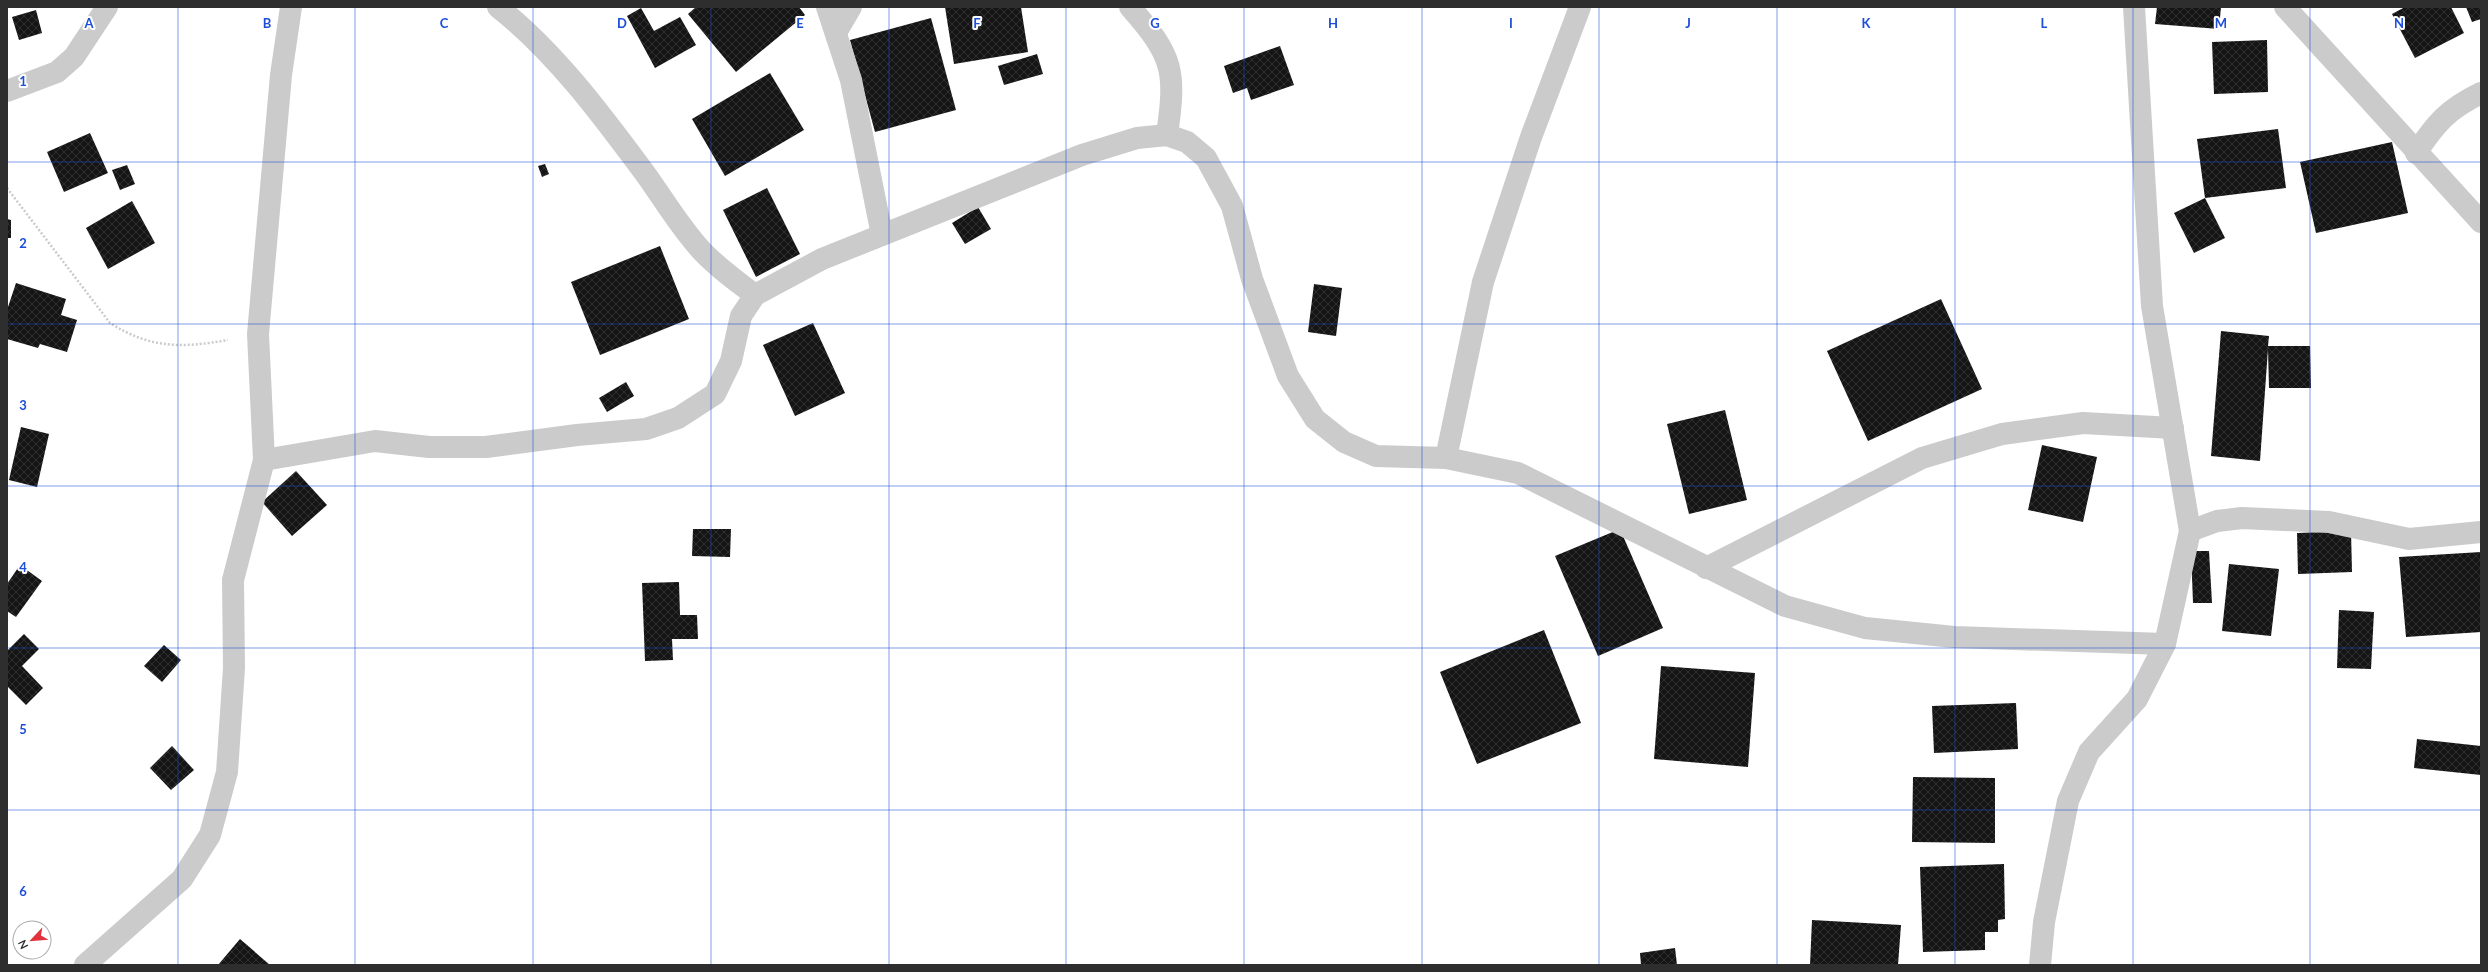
<svg xmlns="http://www.w3.org/2000/svg" width="2488" height="972" viewBox="0 0 2488 972" font-family="Lato,sans-serif">
<style>
.building{fill:url(#building-cross-hatch)}
.lines{fill:none;stroke-linecap:round;stroke-linejoin:round}
.path{stroke:#cbcbcb;stroke-width:2.5;stroke-dasharray:2 2;stroke-linecap:butt}
.minor{stroke:#cbcbcb;stroke-width:22}
.grid{fill:none;stroke:#1d4ed8;stroke-width:1;stroke-opacity:0.55}
.grid-label{font-size:13px;text-anchor:middle;font-weight:bold;fill:#1d4ed8;stroke:#fff;stroke-width:4;stroke-linejoin:round;paint-order:stroke}
</style>
<defs>
<pattern id="building-cross-hatch" width="8" height="8" patternUnits="userSpaceOnUse"><rect width="8" height="8" fill="#151515"/><path d="M0 0l8 8M0 8l8-8" fill="none" stroke="#2f2f2f"/></pattern>
</defs>
<rect width="100%" height="100%" fill="#fff"/>
<!-- building -->
<g class="building">
<polygon points="696,7 799,7 805,15 736,72 688,14"/>
<polygon points="945,7 1021,7 1028,52 954,64"/>
<polygon points="2157,7 2221,7 2219,29 2155,24"/>
<polygon points="2405,7 2451,7 2464,33 2415,58 2392,14"/>
<polygon points="2466,7 2481,7 2481,19 2472,22"/>
<polygon points="641,8 654,31 680,17 696,45 655,68 627,16"/>
<polygon points="36,10 42,33 19,40 12,17"/>
<polygon points="931,18 956,110 875,132 850,40"/>
<polygon points="2267,40 2268,92 2214,94 2212,42"/>
<polygon points="1280,46 1294,85 1251,100 1247,88 1233,93 1224,66"/>
<polygon points="1037,54 1043,74 1004,85 998,66"/>
<polygon points="770,73 804,130 725,176 692,119"/>
<polygon points="2278,129 2286,188 2205,198 2197,139"/>
<polygon points="90,133 108,173 64,192 47,152"/>
<polygon points="2392,142 2408,213 2316,233 2300,162"/>
<polygon points="545,164 549,174 542,177 538,166"/>
<polygon points="127,165 135,184 120,190 112,170"/>
<polygon points="767,188 800,254 756,277 723,210"/>
<polygon points="2205,198 2225,238 2194,253 2174,213"/>
<polygon points="132,201 155,243 108,269 86,228"/>
<polygon points="978,207 991,229 965,244 952,223"/>
<polygon points="7,219 11,220 11,238 7,238"/>
<polygon points="660,246 689,319 600,355 571,282"/>
<polygon points="16,283 66,299 61,315 77,320 67,352 40,344 38,348 7,339 7,310"/>
<polygon points="1314,284 1342,288 1336,336 1308,332"/>
<polygon points="1941,299 1982,389 1868,441 1827,351"/>
<polygon points="813,323 845,393 795,416 763,345"/>
<polygon points="2221,331 2269,336 2268,346 2310,346 2311,388 2269,388 2268,349 2260,461 2211,456"/>
<polygon points="626,382 634,396 607,412 599,398"/>
<polygon points="1725,410 1747,500 1689,514 1667,424"/>
<polygon points="21,427 49,434 37,487 9,480"/>
<polygon points="2042,445 2097,457 2083,522 2028,510"/>
<polygon points="296,471 327,505 292,536 262,502"/>
<polygon points="693,529 731,529 730,557 692,556"/>
<polygon points="1620,529 1663,628 1598,656 1555,556"/>
<polygon points="2351,531 2352,572 2298,574 2297,533"/>
<polygon points="2191,551 2209,551 2212,603 2193,603"/>
<polygon points="2481,552 2481,632 2406,637 2399,557"/>
<polygon points="2229,564 2279,569 2271,636 2222,631"/>
<polygon points="20,565 42,581 16,617 7,611 7,584"/>
<polygon points="679,582 680,615 697,615 698,639 672,639 673,660 645,661 642,583"/>
<polygon points="2339,610 2374,612 2371,669 2337,668"/>
<polygon points="1544,630 1581,723 1477,764 1440,672"/>
<polygon points="24,634 39,649 22,666 43,688 26,705 7,686 7,651"/>
<polygon points="164,645 181,660 162,682 144,666"/>
<polygon points="1661,666 1755,673 1748,767 1654,759"/>
<polygon points="2016,703 2018,749 1934,753 1932,706"/>
<polygon points="2417,739 2481,746 2481,775 2414,768"/>
<polygon points="172,746 194,770 171,790 150,768"/>
<polygon points="1913,777 1995,778 1995,843 1912,842"/>
<polygon points="2004,864 2005,919 1998,920 1998,932 1985,932 1985,950 1923,952 1920,867"/>
<polygon points="1812,920 1901,925 1898,965 1810,965"/>
<polygon points="240,939 270,965 218,965"/>
<polygon points="1675,948 1677,965 1641,965 1640,953"/>
</g>
<g class="lines">
<!-- path -->
<path class="path" d="M7,188L110,323C151,349 182,348 228,340"/>
<!-- minor -->
<g class="minor">
<path d="M498,7C555,52 601,114 644,172C663,198 679,226 701,250C717,267 736,281 755,295"/>
<polyline points="827,7 851,80 882,235"/>
<path d="M1130,7C1174,57 1176,71 1167,135"/>
<polyline points="2285,7 2481,222"/>
<polyline points="837,31 851,7"/>
<polyline points="7,91 57,72 74,57 107,7"/>
<path d="M2416,153C2436,123 2448,109 2481,93"/>
<polyline points="1446,458 1483,282 1531,137 1580,7"/>
<polyline points="264,460 375,441 429,447 486,447 577,435 646,429 678,418 715,394 731,361 741,316 755,295 822,259 1082,155 1137,138 1167,135 1187,142 1206,158 1232,206 1252,279 1288,376 1315,419 1344,442 1376,456 1446,458 1518,473 1785,606 1865,628 1954,637 2165,644"/>
<polyline points="2190,531 2217,521 2242,518 2329,522 2409,539 2481,532"/>
<polyline points="1706,568 1922,458 2002,434 2083,423 2173,428"/>
<polyline points="85,965 182,879 210,835 227,772 234,668 233,580 264,460 258,334 281,75 291,7"/>
<polyline points="2040,965 2044,922 2068,801 2089,752 2137,699 2165,644 2190,531 2152,306 2134,7"/>
</g>
</g>
<!-- grid -->
<path class="grid" d="M178,7V965M355,7V965M533,7V965M711,7V965M889,7V965M1066,7V965M1244,7V965M1422,7V965M1599,7V965M1777,7V965M1955,7V965M2133,7V965M2310,7V965M7,162H2481M7,324H2481M7,486H2481M7,648H2481M7,810H2481"/>
<g class="grid-label">
<text x="89" y="28">A</text>
<text x="267" y="28">B</text>
<text x="444" y="28">C</text>
<text x="622" y="28">D</text>
<text x="800" y="28">E</text>
<text x="977" y="28">F</text>
<text x="1155" y="28">G</text>
<text x="1333" y="28">H</text>
<text x="1511" y="28">I</text>
<text x="1688" y="28">J</text>
<text x="1866" y="28">K</text>
<text x="2044" y="28">L</text>
<text x="2221" y="28">M</text>
<text x="2399" y="28">N</text>
<text x="23" y="86">1</text>
<text x="23" y="248">2</text>
<text x="23" y="410">3</text>
<text x="23" y="572">4</text>
<text x="23" y="734">5</text>
<text x="23" y="896">6</text>
</g>
<!-- border -->
<rect width="2488" height="972" fill="none" stroke="#2e2e2e" stroke-width="16"/>
<!-- north arrow -->
<g transform="translate(32 940) rotate(244)"><circle r="19" fill="#ffffff" stroke="#ababab"/>
<path d="M0-3L7 15L0 10L-7 15Z" fill="#e2323b"/>
<text y="-6" font-size="11" font-weight="bold" text-anchor="middle" fill="#2e2e2e">N</text>
</g>
</svg>
